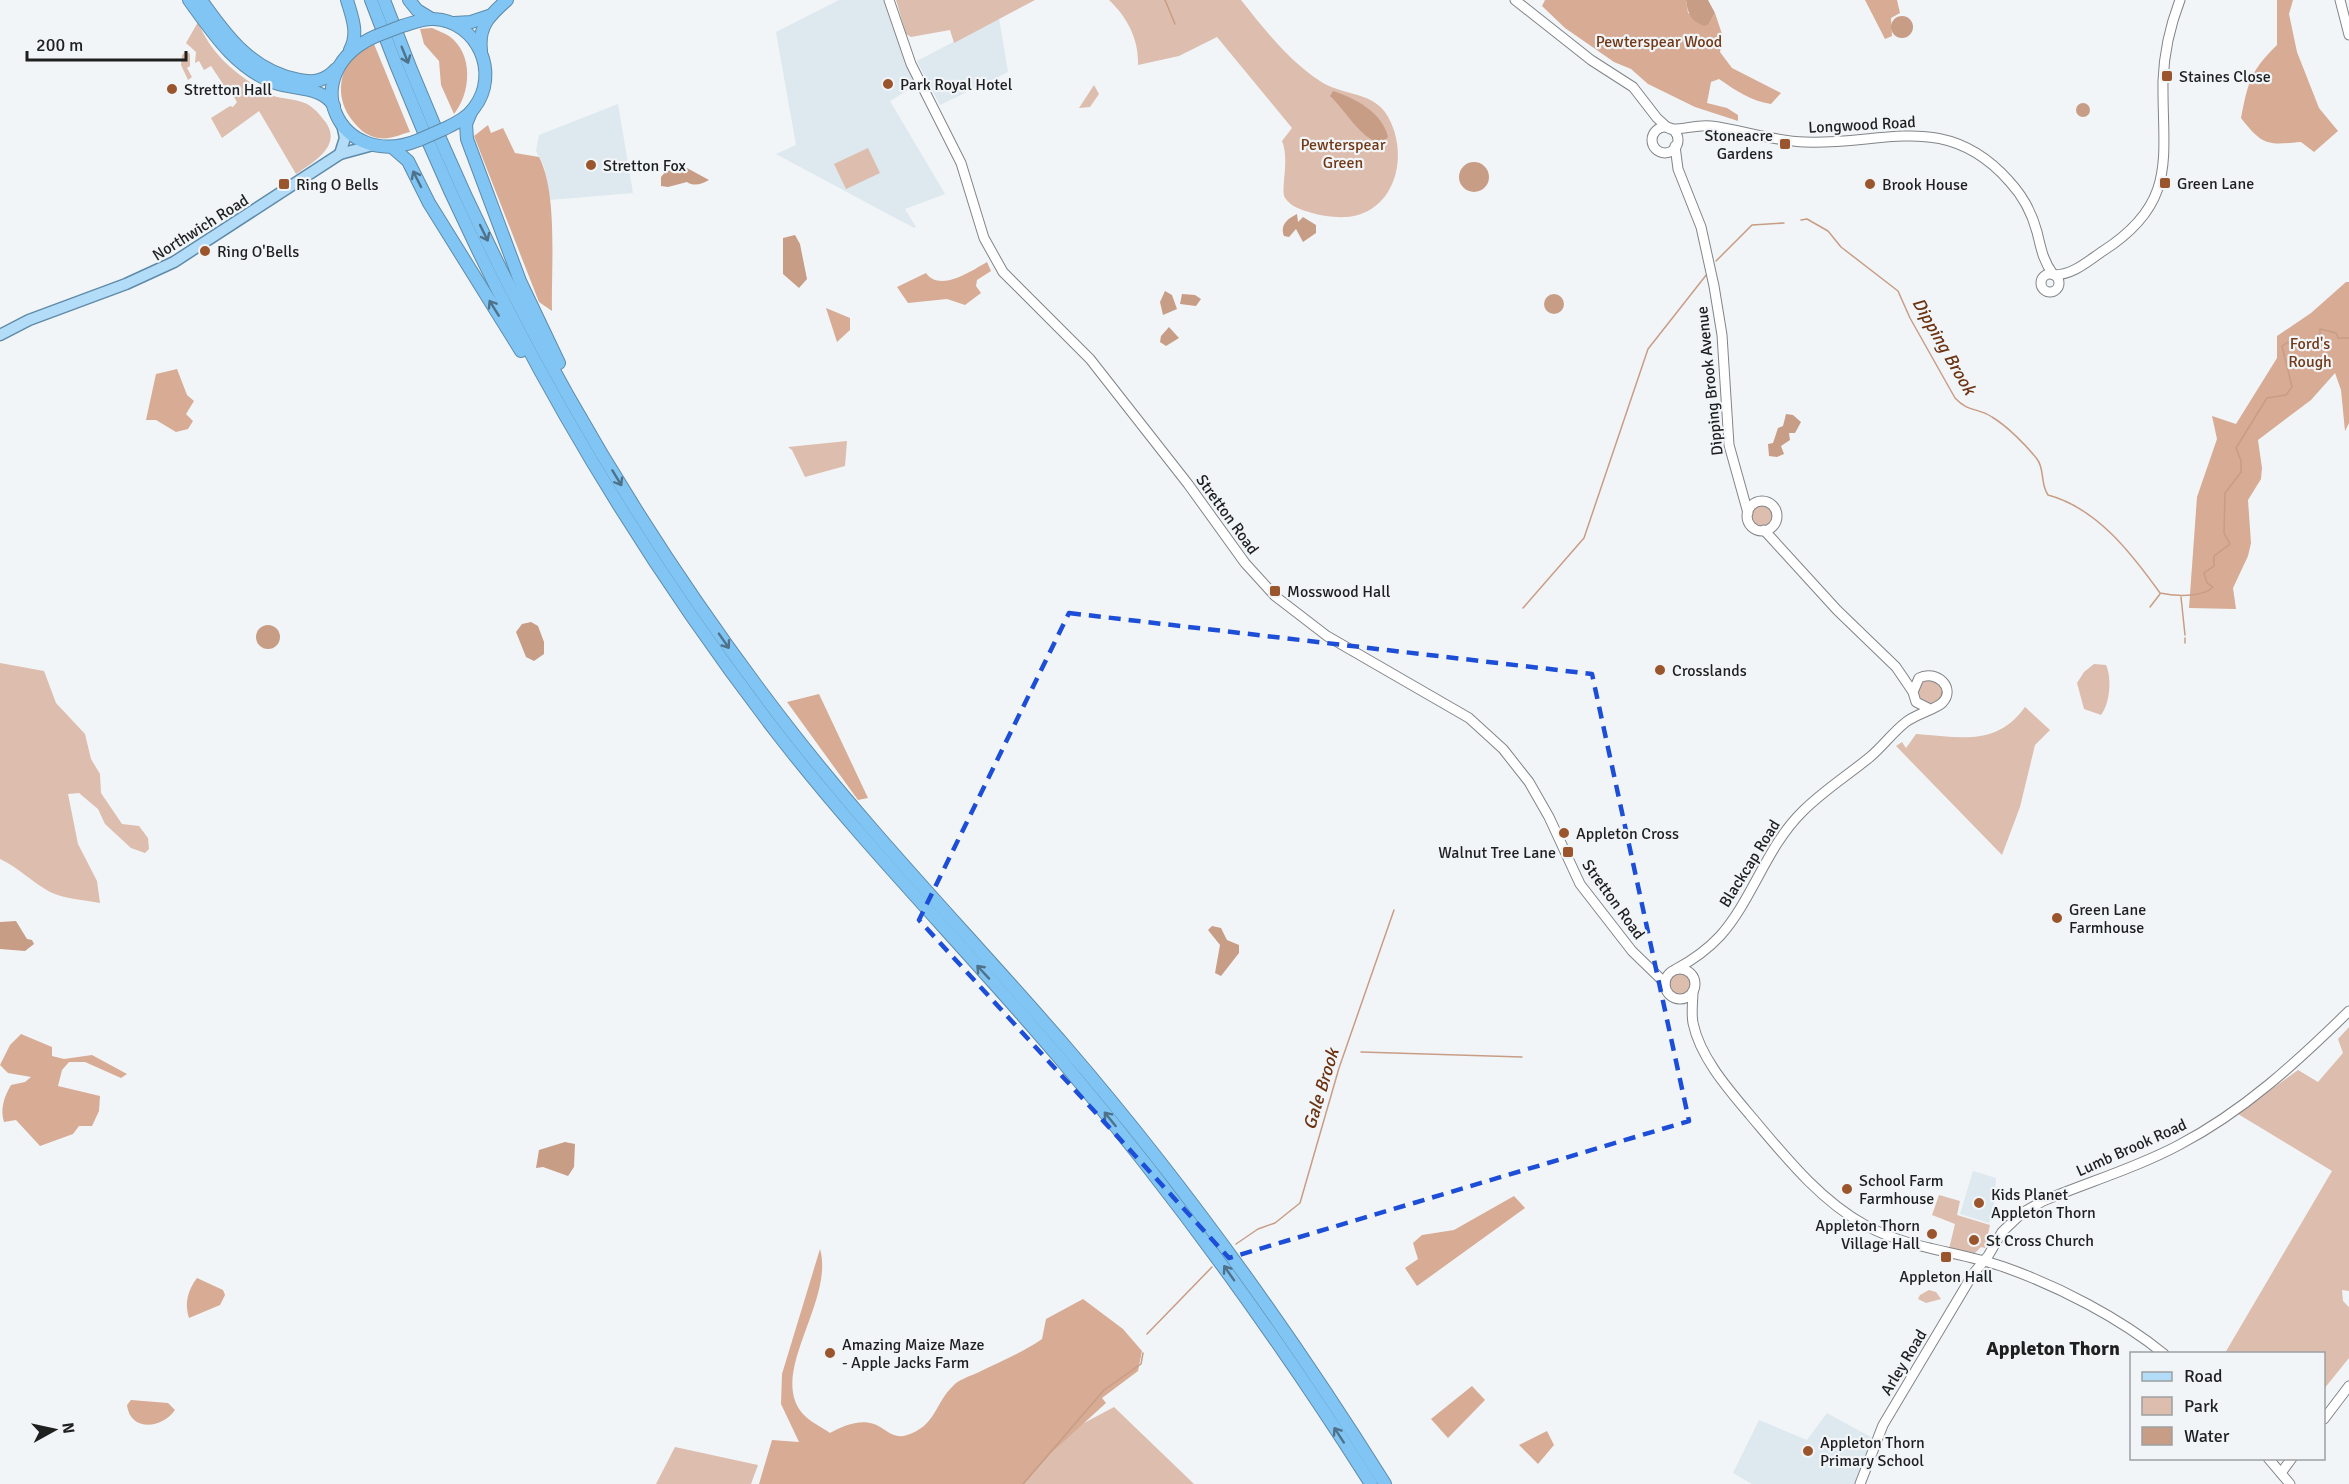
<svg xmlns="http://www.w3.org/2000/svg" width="2349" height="1484" viewBox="0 0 2349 1484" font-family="Signika,sans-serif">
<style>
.built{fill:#dde8ef}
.green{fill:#ddbdad}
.forest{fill:#d7ab94}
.water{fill:#c89d86}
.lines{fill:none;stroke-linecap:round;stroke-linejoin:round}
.stream{stroke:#c89d86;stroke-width:1.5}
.secondary-casing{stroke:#828588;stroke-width:11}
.primary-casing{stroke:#5e8ba9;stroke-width:13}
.highway-casing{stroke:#5e8ba9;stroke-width:14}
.secondary{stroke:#fff;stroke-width:9}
.primary{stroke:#b3dcf8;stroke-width:10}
.highway{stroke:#80c5f3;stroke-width:12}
.highway-bridge-casing{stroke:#5e8ba9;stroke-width:14;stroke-linecap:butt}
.highway-bridge{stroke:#80c5f3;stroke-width:12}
.oneway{stroke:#4f728a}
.marked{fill:none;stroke:#1d4ed8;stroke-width:4.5;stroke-dasharray:12 8;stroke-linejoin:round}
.poi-dot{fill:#9b552c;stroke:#f2f5f8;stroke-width:2}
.labels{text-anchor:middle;stroke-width:4.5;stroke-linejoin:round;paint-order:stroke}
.park-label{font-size:16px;fill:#713917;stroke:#f2f5f8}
.poi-label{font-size:16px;fill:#1e2020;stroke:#f2f5f8;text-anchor:start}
.street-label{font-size:16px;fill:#1e2020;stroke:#f2f5f8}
.water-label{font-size:18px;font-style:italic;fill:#6b3311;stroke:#f2f5f8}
.quarter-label{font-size:20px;font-weight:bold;fill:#1e2020;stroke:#f2f5f8}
</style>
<rect width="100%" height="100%" fill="#f2f5f8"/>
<!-- built -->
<g class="built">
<polygon points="839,0 885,0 916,85 890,101 945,194 905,209 916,227 914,228 776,154 796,145 776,32"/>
<polygon points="999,18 1008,72 940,105 917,61"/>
<polygon points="618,104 633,193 550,200 544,166 536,151 539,135"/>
<polygon points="1973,1171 1996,1178 1994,1209 1989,1223 1960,1214"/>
<polygon points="1827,1413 1876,1440 1860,1484 1752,1484 1733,1473 1759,1420 1807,1440"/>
</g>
<!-- green -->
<g class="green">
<polygon points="896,0 1035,0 954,43 950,30 911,37 906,34"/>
<path d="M1109,0H1241C1265,30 1288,60 1320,81C1340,95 1369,91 1385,112C1408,145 1401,202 1358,215C1344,219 1326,217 1312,213C1302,210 1291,207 1285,198C1280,190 1290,160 1282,141L1292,128L1217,37L1179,56L1138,65C1139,40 1128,18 1109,0Z"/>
<path d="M198,22C212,56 236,74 267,93C277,99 291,98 302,102C310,104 318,112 323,119C345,144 315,161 296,174L259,111L222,138L211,118L230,106L233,107L237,102L232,94L227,97L220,88L223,84L211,66L204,70L199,61L195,63L196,52L186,43Z"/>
<polygon points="186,51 190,54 190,66 187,68 192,77 188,80 181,65 182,55"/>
<polygon points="1094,85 1099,94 1090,107 1079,108"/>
<polygon points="868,148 880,173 846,189 834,164"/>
<polygon points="847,441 845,466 805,477 792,450 788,447"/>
<circle cx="1762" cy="516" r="11"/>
<path d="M0,663L44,671L56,703L85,734L91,759L100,774L101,793L122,824L139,826L148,838L149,849L145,853L131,848L105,824L98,809L79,793L68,794L78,844L97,881L100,903C85,900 64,899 50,892C32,882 19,868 0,859Z"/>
<path d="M2094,664L2106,665C2112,678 2110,703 2101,715L2084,709L2077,683L2084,672Z"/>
<circle cx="1930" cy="692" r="13"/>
<path d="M2025,707L2050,730L2035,745L2020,807L2002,855L1896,746L1902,742L1906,748L1916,734C1960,737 1996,747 2025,707Z"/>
<circle cx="1679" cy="983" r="12"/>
<polygon points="2349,1027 2349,1291 2342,1290 2343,1301 2349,1307 2349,1358 2324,1389 2324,1354 2225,1353 2332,1171 2238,1114 2298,1070 2318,1082 2343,1053 2338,1039"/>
<polygon points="1939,1195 1960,1201 1957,1215 1990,1225 1985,1248 1981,1247 1973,1255 1949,1249 1955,1224 1932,1215"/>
<polygon points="1929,1290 1936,1292 1941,1299 1926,1303 1918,1299 1920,1295"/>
<polygon points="1114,1407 1194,1484 1022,1484 1071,1430"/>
<polygon points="675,1447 758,1465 751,1484 656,1484"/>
</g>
<!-- forest -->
<g class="forest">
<path d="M1545,0H1686L1688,13L1709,24L1715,13L1723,37L1720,52L1732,68L1781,93L1771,104C1751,101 1735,90 1719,79L1711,82L1707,103L1727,108L1738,115V121L1695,107L1648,84L1631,69L1614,62L1565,28L1542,6Z"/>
<polygon points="1865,0 1897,0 1900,13 1891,18 1892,36 1885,39"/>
<path d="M2277,0H2293L2289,14L2297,52L2319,108L2338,131L2314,152L2301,142C2267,145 2263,146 2241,118C2248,83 2250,71 2277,45Z"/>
<path d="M432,28C437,30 444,33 449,36C474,54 471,93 454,114L441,85L439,61L424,44L420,29Z"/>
<path d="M374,44L410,132C398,135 390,140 378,138C366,136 359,129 352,120C337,101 337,74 354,56C359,51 368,48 374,44Z"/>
<path d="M488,125L491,133L503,128L515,153L539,157C558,193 551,269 552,311L539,302L474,136Z"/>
<path d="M987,262L991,271L977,280L976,286L981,293L965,305L947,299L908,303L897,287L926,273C940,293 973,270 987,262Z"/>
<polygon points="2346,282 2349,282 2349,423 2345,431 2341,390 2335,373 2311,400 2258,440 2262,468 2261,479 2248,500 2251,543 2248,556 2233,588 2236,609 2189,608 2197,497 2217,439 2212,416 2236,424 2277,358 2277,336 2311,313"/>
<polygon points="826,308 850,318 850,330 837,342"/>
<polygon points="177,369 187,395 194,401 186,414 193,421 188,429 176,432 156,420 146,420 156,374"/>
<polygon points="819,694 868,798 858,800 787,702"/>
<path d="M21,1034L52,1047V1056L64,1059L92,1055L127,1074L121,1078L85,1062H69L62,1070L58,1086L100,1096L99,1111L92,1126H79L73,1134L40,1146L16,1120L4,1122C0,1109 4,1097 11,1085L25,1082L31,1077L8,1073L0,1065L10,1045Z"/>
<polygon points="1514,1196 1525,1208 1417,1286 1405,1268 1418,1259 1413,1243 1422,1235 1454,1230"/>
<path d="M820,1249C835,1301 767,1374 803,1414C810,1422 822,1427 830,1433C843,1426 859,1419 874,1424C885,1428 893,1440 907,1435C936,1426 935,1403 953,1386C958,1380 970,1376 977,1373C999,1362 1022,1353 1042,1339L1046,1319L1083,1299L1123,1329L1142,1351L1138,1371L1102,1398L1106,1403L1050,1454L1024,1484H759L772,1440L799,1442L781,1404L782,1374Z"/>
<path d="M197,1278L223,1290L225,1295L220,1305L189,1318C184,1303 188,1290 197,1278Z"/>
<polygon points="1472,1386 1485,1400 1448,1438 1431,1419"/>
<path d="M131,1400L168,1403L175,1410C162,1429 130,1432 127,1405Z"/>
<polygon points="1547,1431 1554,1445 1538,1464 1519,1445"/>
</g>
<!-- water -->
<g class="water">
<path d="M1686,0H1708L1715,13L1709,24L1704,26C1690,20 1688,14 1686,0Z"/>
<circle cx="1902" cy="27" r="11"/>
<path d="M1333,91C1355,98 1383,113 1388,137L1381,144C1358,136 1347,112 1330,96Z"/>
<circle cx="2083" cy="110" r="7"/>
<circle cx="1474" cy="177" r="15"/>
<path d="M687,168L709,180C702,184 694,187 687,182L668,187L661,186V177L666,171Z"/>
<path d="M1297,214L1298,222L1303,217L1316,225V233L1303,242L1296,229L1289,237L1284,236C1280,225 1287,219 1297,214Z"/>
<polygon points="795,235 800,244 807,279 799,288 783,274 783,238"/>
<polygon points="1165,291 1172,295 1177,309 1163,315 1160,302"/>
<circle cx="1554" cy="304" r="10"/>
<polygon points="1182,294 1195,295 1201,299 1196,306 1180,304"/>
<polygon points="1169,327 1179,338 1166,346 1160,342 1161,336"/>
<polygon points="1786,414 1793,415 1801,422 1795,433 1789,433 1790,440 1781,446 1784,454 1777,457 1769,456 1768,444 1773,443 1778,428 1783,426"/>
<polygon points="531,622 538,626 544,642 544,654 534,661 526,657 516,632 522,624"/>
<circle cx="268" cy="637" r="12"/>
<polygon points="16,921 27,939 32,940 34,944 25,951 0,949 0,922"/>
<polygon points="1212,926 1221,928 1227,940 1239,945 1239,953 1221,976 1215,973 1220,945 1208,930"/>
<polygon points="565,1142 575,1144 574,1167 568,1176 543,1167 536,1168 539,1150"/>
</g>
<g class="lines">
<!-- stream -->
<g class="stream">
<polyline points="1165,0 1175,24"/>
<path d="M1801,220L1807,219L1828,231L1841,247L1898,291L1910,318L1955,398C1969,413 1977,407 1992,417C2007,426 2026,445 2037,459C2045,469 2040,484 2048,495C2097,508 2132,554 2160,593C2173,596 2203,598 2213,587L2207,583L2204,573L2214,566V556L2230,544L2224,533L2225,493L2241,472V461L2236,448L2267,398L2286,395L2292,387L2282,346L2288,342L2308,351L2312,340L2322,342L2324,337L2320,335V329L2336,333L2338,338H2349"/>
<polyline points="1716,261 1752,225 1784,223"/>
<polyline points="2181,597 2185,635"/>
<polyline points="2150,607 2160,594"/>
<polyline points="1523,608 1584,538 1648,349 1707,274"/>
<polyline points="2185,643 2185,638"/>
<polyline points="1361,1052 1522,1057"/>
<polyline points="1236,1244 1258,1229 1275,1223 1300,1203 1339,1068 1394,910"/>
<polyline points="1147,1334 1212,1267"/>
<polyline points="1023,1484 1104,1390 1141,1364 1143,1353"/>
</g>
<defs>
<g id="secondary">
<polyline points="889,0 911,64 961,163 984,238 1003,272 1090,359 1188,484 1245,563 1275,596 1327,636 1469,718 1503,749 1529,782 1549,817 1580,884 1632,951 1665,983"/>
<polyline points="1515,0 1591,60 1633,87 1657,118 1668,128"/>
<polyline points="2340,0 2349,35"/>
<circle cx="1665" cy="140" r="13"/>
<path d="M1670,129C1684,130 1697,124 1711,126C1743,130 1772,141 1805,142C1884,145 1946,110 2009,181C2023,196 2032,213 2037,232C2041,248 2043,261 2053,274"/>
<polyline points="1675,146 1678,169 1701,227 1714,286 1722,335 1729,445 1748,513"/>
<circle cx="2050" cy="283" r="9"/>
<path d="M2054,275C2073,275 2088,261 2103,251C2179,202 2162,157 2163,81C2164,53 2170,26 2180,0"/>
<circle cx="1762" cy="516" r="15"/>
<polyline points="1764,530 1837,610 1896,667 1913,692"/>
<path d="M1676,969C1693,960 1707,950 1720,936C1753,899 1766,847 1803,811C1823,791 1848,775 1870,757C1883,746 1893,732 1906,722C1916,714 1936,709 1942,703C1957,688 1936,669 1919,678L1913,692L1916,702L1928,708"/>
<circle cx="1680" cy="984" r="15"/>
<path d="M1693,991C1693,1001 1691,1012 1693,1023C1700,1057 1728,1089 1750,1115C1783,1154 1819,1200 1865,1225C1908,1249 1958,1251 2004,1267C2058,1286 2120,1318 2164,1354"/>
<polyline points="2324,1419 2349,1386"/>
<polyline points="2268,1458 2290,1484"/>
<polyline points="2281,1473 2292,1458"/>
<path d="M1860,1484L1883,1425L1973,1274L1988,1256L2002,1232L2022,1213L2043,1201C2088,1182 2136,1168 2179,1145C2244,1111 2297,1062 2349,1011"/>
</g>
<g id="primary">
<polyline points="340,154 345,138 342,124"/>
<polyline points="0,335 29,320 126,284 174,262 340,154 373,145"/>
</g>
<g id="highway">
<path d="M189,0C213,33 235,68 275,83C295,90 322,86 334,106"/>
<path d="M201,0C227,37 252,71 299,80C314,83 325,81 336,69"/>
<path d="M347,0C352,17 359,33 350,50"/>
<path d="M371,0C469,263 606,511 777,733C866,848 968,950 1062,1061C1175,1195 1277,1336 1371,1484"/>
<path d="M384,0C480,257 614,500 781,718C869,833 970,936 1065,1046C1183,1183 1289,1331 1385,1484"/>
<polyline points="409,0 417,10 430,18"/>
<polyline points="454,23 471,22 489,16"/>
<path d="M402,26C413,23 423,18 434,19C477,21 501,73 474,108C467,118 456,123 444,129"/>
<path d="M376,36C293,72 338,173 419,140"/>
<path d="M481,50C478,26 490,15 507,0"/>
<polyline points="471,112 466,124 467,139 520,281 559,363"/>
<polyline points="393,148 408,161 429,203 521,351"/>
</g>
</defs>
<!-- secondary casing -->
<use href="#secondary" class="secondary-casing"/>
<!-- primary casing -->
<use href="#primary" class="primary-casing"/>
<!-- highway casing -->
<use href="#highway" class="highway-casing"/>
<!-- secondary -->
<use href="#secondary" class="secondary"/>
<!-- primary -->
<use href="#primary" class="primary"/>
<!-- highway -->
<use href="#highway" class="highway"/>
<defs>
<g id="highway-bridge">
<polyline points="376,36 402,26"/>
<polyline points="419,140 444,129"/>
</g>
</defs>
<!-- highway-bridge casing -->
<use href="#highway-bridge" class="highway-bridge-casing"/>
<!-- highway-bridge -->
<use href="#highway-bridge" class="highway-bridge"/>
</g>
<!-- one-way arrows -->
<defs><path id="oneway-shaft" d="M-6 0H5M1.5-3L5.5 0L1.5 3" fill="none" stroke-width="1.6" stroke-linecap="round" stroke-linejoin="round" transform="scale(1.5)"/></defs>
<g class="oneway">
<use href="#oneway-shaft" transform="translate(405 55) rotate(68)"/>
<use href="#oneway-shaft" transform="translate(417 179) rotate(-117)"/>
<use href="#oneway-shaft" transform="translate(484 233) rotate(64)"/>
<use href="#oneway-shaft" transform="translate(494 308) rotate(-122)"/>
<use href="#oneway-shaft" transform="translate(617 478) rotate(59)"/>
<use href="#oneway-shaft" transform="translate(724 641) rotate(55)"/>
<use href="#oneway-shaft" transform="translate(983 972) rotate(-133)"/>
<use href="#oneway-shaft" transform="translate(1110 1119) rotate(-129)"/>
<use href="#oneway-shaft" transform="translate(1229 1273) rotate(-125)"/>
<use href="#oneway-shaft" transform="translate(1339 1435) rotate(-123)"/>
</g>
<!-- marked area -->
<path class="marked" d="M1069,613L1592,674L1689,1121L1229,1258L919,920Z"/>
<!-- markers -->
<g class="poi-dot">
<rect x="2161" y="70" width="12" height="12" rx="3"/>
<circle cx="888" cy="84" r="6"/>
<circle cx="172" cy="89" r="6"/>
<rect x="1779" y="138" width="12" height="12" rx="3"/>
<circle cx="591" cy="165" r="6"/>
<rect x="2159" y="177" width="12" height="12" rx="3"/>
<rect x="278" y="178" width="12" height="12" rx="3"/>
<circle cx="1870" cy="184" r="6"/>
<circle cx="205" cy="251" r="6"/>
<rect x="1269" y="585" width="12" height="12" rx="3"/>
<circle cx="1660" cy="670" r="6"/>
<circle cx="1564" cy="833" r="6"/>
<rect x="1562" y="846" width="12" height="12" rx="3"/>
<circle cx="2057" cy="918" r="6"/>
<circle cx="1847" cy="1189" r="6"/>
<circle cx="1979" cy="1203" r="6"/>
<circle cx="1932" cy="1234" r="6"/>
<circle cx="1974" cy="1240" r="6"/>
<rect x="1940" y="1251" width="12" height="12" rx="3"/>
<circle cx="830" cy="1353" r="6"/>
<circle cx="1808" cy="1451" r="6"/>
</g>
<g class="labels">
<!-- park labels -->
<g class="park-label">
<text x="1659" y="47">Pewterspear Wood</text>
<text x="1343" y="150">Pewterspear<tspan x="1343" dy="18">Green</tspan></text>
<text x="2310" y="349">Ford's<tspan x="2310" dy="18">Rough</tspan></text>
</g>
<!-- poi labels -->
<g class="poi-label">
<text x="2179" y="82">Staines Close</text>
<text x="900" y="90">Park Royal Hotel</text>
<text x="184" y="95">Stretton Hall</text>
<text x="1773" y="141" text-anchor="end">Stoneacre<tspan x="1773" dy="18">Gardens</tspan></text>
<text x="603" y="171">Stretton Fox</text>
<text x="2177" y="189">Green Lane</text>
<text x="296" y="190">Ring O Bells</text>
<text x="1882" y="190">Brook House</text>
<text x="217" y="257">Ring O'Bells</text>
<text x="1287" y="597">Mosswood Hall</text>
<text x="1672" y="676">Crosslands</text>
<text x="1576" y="839">Appleton Cross</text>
<text x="1556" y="858" text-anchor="end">Walnut Tree Lane</text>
<text x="2069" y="915">Green Lane<tspan x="2069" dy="18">Farmhouse</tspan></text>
<text x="1859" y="1186">School Farm<tspan x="1859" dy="18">Farmhouse</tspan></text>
<text x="1991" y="1200">Kids Planet<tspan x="1991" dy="18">Appleton Thorn</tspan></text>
<text x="1920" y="1231" text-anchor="end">Appleton Thorn<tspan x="1920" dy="18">Village Hall</tspan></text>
<text x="1986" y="1246">St Cross Church</text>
<text x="1946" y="1282" text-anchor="middle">Appleton Hall</text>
<text x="842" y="1350">Amazing Maize Maze<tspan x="842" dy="18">- Apple Jacks Farm</tspan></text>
<text x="1820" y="1448">Appleton Thorn<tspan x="1820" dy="18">Primary School</tspan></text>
</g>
<!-- street labels -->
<g class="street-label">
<text transform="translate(1862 124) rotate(-3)" y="6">Longwood Road</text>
<text transform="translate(200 227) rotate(-32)" y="6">Northwich Road</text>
<text transform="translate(1709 381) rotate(-96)" y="6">Dipping Brook Avenue</text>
<text transform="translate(1228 514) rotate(54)" y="6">Stretton Road</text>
<text transform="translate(1749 863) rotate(-58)" y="6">Blackcap Road</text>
<text transform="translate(1614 899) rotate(54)" y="6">Stretton Road</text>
<text transform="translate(2131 1147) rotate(-24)" y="6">Lumb Brook Road</text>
<text transform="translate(1903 1362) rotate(-59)" y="6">Arley Road</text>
</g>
<!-- water labels -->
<g class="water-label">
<text transform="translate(1944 346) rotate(60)" y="6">Dipping Brook</text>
<text transform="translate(1321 1089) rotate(-73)" y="6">Gale Brook</text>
</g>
<!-- quarter labels -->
<g class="quarter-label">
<text x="2053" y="1355">Appleton Thorn</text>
</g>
</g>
<!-- legend -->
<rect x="2130" y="1352" width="195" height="108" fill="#f2f5f8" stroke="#9da0a2" stroke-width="1.5"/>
<rect x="2142" y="1372" width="30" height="9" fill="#b3dcf8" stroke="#9da0a2" stroke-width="1.5"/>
<text x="2184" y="1382" font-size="18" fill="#1e2020">Road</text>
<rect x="2142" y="1397" width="30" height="18" fill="#ddbdad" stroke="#9da0a2" stroke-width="1.5"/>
<text x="2184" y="1412" font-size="18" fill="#1e2020">Park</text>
<rect x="2142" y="1427" width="30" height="18" fill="#c89d86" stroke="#9da0a2" stroke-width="1.5"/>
<text x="2184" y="1442" font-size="18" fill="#1e2020">Water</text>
<!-- north arrow -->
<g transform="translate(54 1430) rotate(82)" stroke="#f2f5f8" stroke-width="4.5" paint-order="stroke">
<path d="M0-4.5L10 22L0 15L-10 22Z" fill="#1e2020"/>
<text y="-9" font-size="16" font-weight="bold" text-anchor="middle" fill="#1e2020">N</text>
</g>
<!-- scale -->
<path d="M27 51v9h159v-9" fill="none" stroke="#1e2020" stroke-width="3"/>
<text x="36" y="51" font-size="18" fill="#1e2020" stroke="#f2f5f8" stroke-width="4.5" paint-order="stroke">200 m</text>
</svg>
